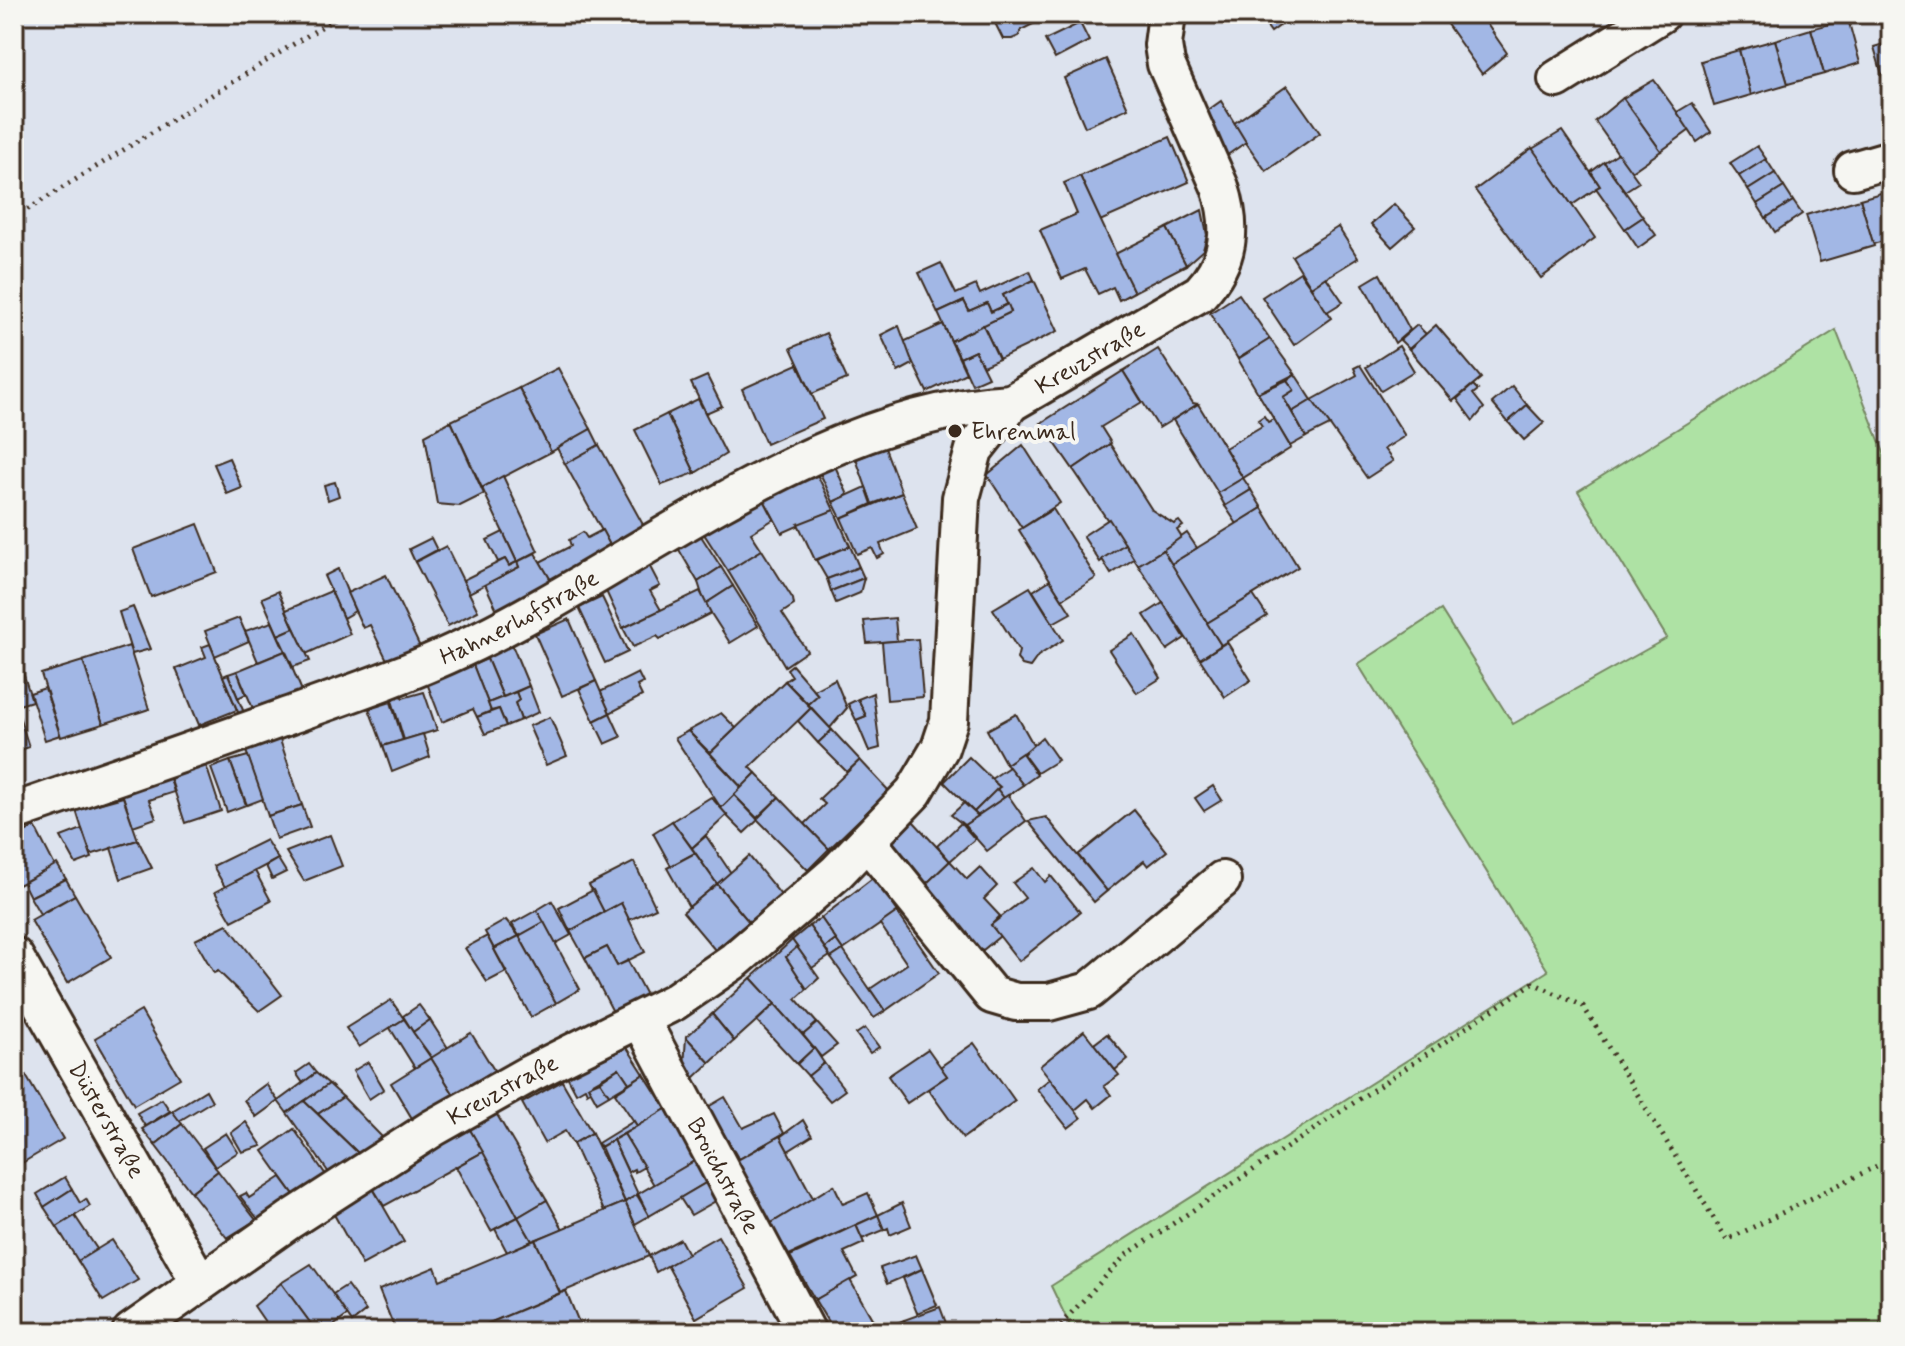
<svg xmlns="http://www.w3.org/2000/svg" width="1905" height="1346" viewBox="0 0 1905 1346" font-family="Mynerve,sans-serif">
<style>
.green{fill:#aee2a4;stroke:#748661;stroke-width:2}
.building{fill:#a2b7e5;stroke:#3b2a1e;stroke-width:2}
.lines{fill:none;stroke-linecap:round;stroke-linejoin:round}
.minor-casing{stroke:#3b2a1e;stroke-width:42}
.path{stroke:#3b2a1e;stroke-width:5;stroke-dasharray:2 6;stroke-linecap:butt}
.minor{stroke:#f6f6f2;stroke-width:36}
.poi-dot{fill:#3b2a1e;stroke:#f6f6f2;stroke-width:3}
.labels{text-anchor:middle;stroke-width:8;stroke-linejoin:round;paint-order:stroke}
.street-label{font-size:24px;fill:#3b2a1e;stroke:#f6f6f2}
.poi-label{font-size:24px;fill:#3b2a1e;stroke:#f6f6f2;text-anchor:start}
</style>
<rect width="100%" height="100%" fill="#dde3ee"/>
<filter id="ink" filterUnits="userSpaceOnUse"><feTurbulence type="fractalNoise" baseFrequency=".0125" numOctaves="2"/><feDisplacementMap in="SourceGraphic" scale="16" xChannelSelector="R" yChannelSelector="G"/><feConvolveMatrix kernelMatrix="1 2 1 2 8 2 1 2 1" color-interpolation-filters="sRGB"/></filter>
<g filter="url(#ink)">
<!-- green -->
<polygon class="green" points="1836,330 1891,471 1891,1332 1073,1332 1051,1286 1548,971 1358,664 1441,610 1513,724 1667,638 1578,491"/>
<!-- building -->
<g class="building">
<polygon points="985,14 1050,14 1051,15 1021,30 1019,36 1012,39 1003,39 992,17 987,20"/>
<polygon points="1258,14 1278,14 1285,22 1271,32"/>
<polygon points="1452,14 1480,14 1507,53 1482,74 1444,20"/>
<polygon points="1848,19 1860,63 1824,74 1811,29"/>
<polygon points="1080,23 1089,41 1055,59 1045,40"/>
<polygon points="1811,29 1824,74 1788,84 1775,40"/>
<polygon points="1775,40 1788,84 1751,95 1739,50"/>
<polygon points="1890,42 1891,94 1888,95 1874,47"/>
<polygon points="1739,50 1751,95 1714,106 1701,61"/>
<polygon points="1106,59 1128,108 1085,127 1064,78"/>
<polygon points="1654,80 1690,130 1661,151 1623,98"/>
<polygon points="1287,86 1320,133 1266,171 1233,124"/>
<polygon points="1623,98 1661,151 1631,172 1595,121"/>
<polygon points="1221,101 1246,142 1226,156 1204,113"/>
<polygon points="1692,103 1711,132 1697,142 1677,112"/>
<polygon points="1562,131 1600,186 1572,205 1532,149"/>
<polygon points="1170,137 1189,182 1100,221 1080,176"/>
<polygon points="1757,146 1766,159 1739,176 1730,163"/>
<polygon points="1532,148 1595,238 1541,278 1475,190"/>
<polygon points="1618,153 1639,182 1625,191 1604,162"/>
<polygon points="1766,159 1775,173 1748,190 1739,176"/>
<polygon points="1604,162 1643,217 1625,229 1596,188 1600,186 1591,172"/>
<polygon points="1775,173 1784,187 1757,204 1748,190"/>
<polygon points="1080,176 1134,292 1119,300 1113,287 1098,294 1085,269 1062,279 1040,230 1077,214 1064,183"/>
<polygon points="1784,187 1793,201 1766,218 1757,204"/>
<polygon points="1891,190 1891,239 1873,244 1860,199"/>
<polygon points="1860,199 1874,246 1820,262 1806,215"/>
<polygon points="1793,201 1802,214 1775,232 1766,218"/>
<polygon points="1394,204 1415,227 1392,247 1371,224"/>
<polygon points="1202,210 1207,235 1203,250 1186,265 1167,228"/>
<polygon points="1643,217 1656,235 1638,248 1625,229"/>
<polygon points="1338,227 1358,258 1311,287 1292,256"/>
<polygon points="1167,228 1186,265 1134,292 1115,254"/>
<polygon points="941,263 956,294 976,285 980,294 1030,271 1034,280 1003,295 1008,304 991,312 987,303 969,311 964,301 938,313 919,273"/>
<polygon points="1300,272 1332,318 1294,345 1262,297"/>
<polygon points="1380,274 1410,330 1395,343 1363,284"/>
<polygon points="1326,277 1343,302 1327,312 1311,287"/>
<polygon points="1034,280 1058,331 999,359 983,325 1011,312 1003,295"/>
<polygon points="1239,294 1270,339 1238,359 1210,313"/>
<polygon points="964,301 969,311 987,303 991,312 1008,304 1011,312 951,341 938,313"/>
<polygon points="943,324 966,373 927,392 903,342"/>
<polygon points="983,325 999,359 983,366 975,351 960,358 951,341"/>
<polygon points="1417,325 1426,334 1409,349 1400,340"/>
<polygon points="1436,325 1481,378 1453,401 1409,349"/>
<polygon points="899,326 913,364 898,372 881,335"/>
<polygon points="826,333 847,379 812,394 791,348"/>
<polygon points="1270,339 1295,374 1258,393 1238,359"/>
<polygon points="1399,346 1414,371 1381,391 1366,367"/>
<polygon points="1158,349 1193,403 1198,404 1159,428 1123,371"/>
<polygon points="975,351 988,377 972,384 960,358"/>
<polygon points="798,364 823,419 766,444 742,389"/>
<polygon points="1360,365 1405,436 1384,449 1393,461 1367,478 1312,400 1357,375 1354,368"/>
<polygon points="558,368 591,429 551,452 519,388"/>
<polygon points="1123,371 1142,402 1101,427 1111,443 1073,469 1041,423"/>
<polygon points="1295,374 1312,400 1292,412 1283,397 1294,390 1287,380"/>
<polygon points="707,376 722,406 706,413 691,383"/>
<polygon points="1287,380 1294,390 1283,397 1306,437 1290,446 1258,393"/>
<polygon points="1473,385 1478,390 1473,394 1484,408 1473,421 1457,399"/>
<polygon points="1512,386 1527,405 1508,422 1492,403"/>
<polygon points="519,388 551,452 482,488 451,421"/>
<polygon points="698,399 726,454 695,473 667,414"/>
<polygon points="1312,400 1330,425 1306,437 1292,412"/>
<polygon points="1198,404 1243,478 1218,493 1173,420"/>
<polygon points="1527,405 1544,423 1524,440 1508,422"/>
<polygon points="667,414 695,473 662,485 635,430"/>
<polygon points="1264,416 1268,422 1274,419 1291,448 1243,478 1225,448 1262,426 1258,420"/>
<polygon points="451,421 484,494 460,506 437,504 425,435"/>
<polygon points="591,429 599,445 565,464 557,448"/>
<polygon points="1110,444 1152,510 1174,524 1179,521 1183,526 1177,530 1182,538 1138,565 1073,469"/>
<polygon points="599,445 646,530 612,549 565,464"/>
<polygon points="1023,445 1060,503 1022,528 987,475"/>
<polygon points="885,448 902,493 872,504 856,459"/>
<polygon points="229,458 242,488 227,494 214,464"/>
<polygon points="835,466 848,495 833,502 820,473"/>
<polygon points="816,472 834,510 782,533 763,498"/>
<polygon points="503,476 538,551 517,562 482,488"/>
<polygon points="1243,478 1251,490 1225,506 1218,493"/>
<polygon points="335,482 339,496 328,500 324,485"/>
<polygon points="866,487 872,504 841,518 833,502"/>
<polygon points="1251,490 1262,508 1237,524 1225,506"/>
<polygon points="902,493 917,529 880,544 884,554 877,558 872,548 857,554 841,518"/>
<polygon points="763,498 774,519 751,533 762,550 728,571 704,534"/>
<polygon points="1262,508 1298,567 1207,623 1171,564"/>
<polygon points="1053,509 1096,578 1062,599 1019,530"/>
<polygon points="834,510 850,546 815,560 798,524"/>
<polygon points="1109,519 1125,544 1100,562 1083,536"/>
<polygon points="198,524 217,572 151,597 133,549"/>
<polygon points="602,530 612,549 552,582 540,562 571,546 569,540 583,532 587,538"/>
<polygon points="503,532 517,562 509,566 505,559 498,562 487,540"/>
<polygon points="1187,533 1197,548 1171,564 1163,550"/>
<polygon points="701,536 721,567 698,582 678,548"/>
<polygon points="431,538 437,550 415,562 409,549"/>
<polygon points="1125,544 1134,559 1111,574 1102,559"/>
<polygon points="446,546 478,611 448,626 415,562"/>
<polygon points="850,546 859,567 827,579 816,560"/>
<polygon points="762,550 793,599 794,605 782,613 807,651 785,666 728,571"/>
<polygon points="1163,550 1221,645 1200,659 1138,565"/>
<polygon points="535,553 552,582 498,612 485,584 519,567 517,562"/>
<polygon points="505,559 509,566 517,562 519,567 469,593 463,580"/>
<polygon points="649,565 660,586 650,591 661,610 623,628 605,589"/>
<polygon points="721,567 733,586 705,604 698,582"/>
<polygon points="859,567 864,578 831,591 827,579"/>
<polygon points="338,569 355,611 343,618 324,576"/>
<polygon points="386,575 420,647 388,662 370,625 363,628 347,593"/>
<polygon points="864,578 860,593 836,603 831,591"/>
<polygon points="1050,580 1071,613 1053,623 1033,591"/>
<polygon points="733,586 758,626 730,643 705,604"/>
<polygon points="1030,587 1063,640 1038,656 1030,667 1022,665 1017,659 1019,651 993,609"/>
<polygon points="278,591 294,628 278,635 262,598"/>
<polygon points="331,591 350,634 306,654 286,610"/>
<polygon points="700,591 711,613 660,639 657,636 633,647 623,628"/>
<polygon points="1253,595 1267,616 1221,645 1207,623"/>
<polygon points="602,597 628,652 605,663 579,608"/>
<polygon points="1163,603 1185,638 1167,650 1144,615"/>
<polygon points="133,607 150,649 132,654 119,612"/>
<polygon points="239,618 249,641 215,656 205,631"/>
<polygon points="895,618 897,641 867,643 864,621"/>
<polygon points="569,619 596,681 562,696 535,634"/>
<polygon points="272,622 285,651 258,662 245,631"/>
<polygon points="294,628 310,661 293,667 278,635"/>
<polygon points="1134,634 1161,678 1137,693 1109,650"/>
<polygon points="918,639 923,697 887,700 882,642"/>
<polygon points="1227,642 1251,680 1225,697 1200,659"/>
<polygon points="210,644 237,710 199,725 176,669 206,657 202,647"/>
<polygon points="512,645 529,686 503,697 486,657"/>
<polygon points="129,646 149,709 103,724 83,661"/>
<polygon points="285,651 302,691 254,711 237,671"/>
<polygon points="487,659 503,697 488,703 473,665"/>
<polygon points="83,661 103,724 61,737 41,674"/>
<polygon points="473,665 491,711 477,717 473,709 442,722 427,683"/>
<polygon points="792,665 818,695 808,704 785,681 792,676 787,669"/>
<polygon points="21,666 32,701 16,706 14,668"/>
<polygon points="237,671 246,694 238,698 228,674"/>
<polygon points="638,673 643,683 637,686 642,696 610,713 600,692"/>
<polygon points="228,674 245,715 240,717 223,676"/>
<polygon points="835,679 847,708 830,728 808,704 818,695 814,690"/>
<polygon points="596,681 610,713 594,721 579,689"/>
<polygon points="785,681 811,708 750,767 756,773 742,788 710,753"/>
<polygon points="529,686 539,712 521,720 515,703 519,700 516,692"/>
<polygon points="45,688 60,735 45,740 30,693"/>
<polygon points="424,692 437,730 404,740 391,697 399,694 403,698"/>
<polygon points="516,692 519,700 515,703 521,720 506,726 499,709 491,711 488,703"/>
<polygon points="873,693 880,748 869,751 856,720 866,716 858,699"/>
<polygon points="858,699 866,716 856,720 848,704"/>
<polygon points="14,700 29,747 14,752"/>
<polygon points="391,702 403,740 383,746 369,709"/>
<polygon points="811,708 832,730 818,743 798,721"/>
<polygon points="499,709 506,726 485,734 477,717"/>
<polygon points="610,713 621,737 605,744 594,721"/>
<polygon points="721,713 736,728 710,753 688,731"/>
<polygon points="1016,714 1034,746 1006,764 987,730"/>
<polygon points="550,717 567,756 546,765 529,726"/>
<polygon points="832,730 860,760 847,772 818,743"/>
<polygon points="688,731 742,788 721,808 675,738"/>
<polygon points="278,734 302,805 268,816 244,745"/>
<polygon points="423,734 430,757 392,772 383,746"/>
<polygon points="1042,737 1058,760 1037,773 1023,754"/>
<polygon points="1022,753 1037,775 1023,785 1006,764"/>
<polygon points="248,756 263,799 247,805 230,761"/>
<polygon points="969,757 1000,787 974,812 944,782"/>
<polygon points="204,759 221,811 185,823 168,771"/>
<polygon points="860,760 889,791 829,849 805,824 825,804 819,799"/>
<polygon points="230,761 246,805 227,812 211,768"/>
<polygon points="1009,767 1023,785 1004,798 997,789 1000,787 991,779"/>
<polygon points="168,772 174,792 149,800 156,818 133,826 120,787"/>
<polygon points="756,773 779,797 757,818 734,795"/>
<polygon points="1213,786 1222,800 1204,811 1195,798"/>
<polygon points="997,789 1004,798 978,816 974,812"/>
<polygon points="734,795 758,820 744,833 720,809"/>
<polygon points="1008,795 1026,821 987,851 964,825"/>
<polygon points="123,797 138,840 90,855 76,810"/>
<polygon points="711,797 727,815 692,848 672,821"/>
<polygon points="779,797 829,849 808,870 757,819"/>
<polygon points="964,803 978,816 964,825 951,815"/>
<polygon points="302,805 310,827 276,839 268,816"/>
<polygon points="1134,810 1167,851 1148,866 1144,861 1107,891 1078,855"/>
<polygon points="1046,817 1107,891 1094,902 1028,821"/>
<polygon points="672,821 695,853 671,866 653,833"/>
<polygon points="913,821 950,861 925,885 888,846"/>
<polygon points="961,823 975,839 950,861 937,846"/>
<polygon points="35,827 55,866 14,887 14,837"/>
<polygon points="82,829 92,858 76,864 61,837"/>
<polygon points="330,835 342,866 304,881 286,852"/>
<polygon points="706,836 731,873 717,884 692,848"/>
<polygon points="138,840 152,868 121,879 111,848"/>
<polygon points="266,840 278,859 225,887 213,866"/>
<polygon points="695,853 717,884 689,907 667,868"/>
<polygon points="749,856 781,895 749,922 717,884"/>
<polygon points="278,859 286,872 272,879 266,866"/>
<polygon points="950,861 967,879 980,867 997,886 984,899 1000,916 991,925 1000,936 983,950 970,944 925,885"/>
<polygon points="634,862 656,908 629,920 621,903 604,912 589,885"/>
<polygon points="57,864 66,879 30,897 23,883"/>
<polygon points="1034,868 1045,882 1051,876 1080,912 1019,961 991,925 1025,898 1013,883"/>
<polygon points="255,871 271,901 232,921 215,892"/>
<polygon points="874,877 898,912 843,950 821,918"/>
<polygon points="66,879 75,895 40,914 30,897"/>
<polygon points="717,884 749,922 715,950 683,912"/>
<polygon points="593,890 604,912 570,931 559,908"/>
<polygon points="75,895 111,957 67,983 31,920"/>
<polygon points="552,901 571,935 555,944 537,910"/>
<polygon points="621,903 645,952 617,966 607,947 585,958 570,931"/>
<polygon points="537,910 544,922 519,936 512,924"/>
<polygon points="897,912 939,973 885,1011 870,989 907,964 880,924"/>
<polygon points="821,918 836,940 825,948 809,926"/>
<polygon points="506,920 519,936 494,949 485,932"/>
<polygon points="544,922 580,989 556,1003 519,936"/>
<polygon points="227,924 282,995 259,1011 218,971 214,973 195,940"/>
<polygon points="809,926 830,956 812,968 792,940"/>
<polygon points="487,936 506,972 487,982 465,948"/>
<polygon points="519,936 556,1003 531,1017 494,949"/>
<polygon points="792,940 797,947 786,957 807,989 796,999 817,1023 803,1035 751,978"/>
<polygon points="836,940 843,950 831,958 825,948"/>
<polygon points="607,947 617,966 628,961 646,995 613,1012 585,958"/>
<polygon points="797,947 819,978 807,989 786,957"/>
<polygon points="843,950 885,1011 874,1018 831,958"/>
<polygon points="751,978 775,1004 734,1041 712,1014"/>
<polygon points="391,1000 404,1019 359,1047 346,1028"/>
<polygon points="775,1004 814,1048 797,1064 757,1021"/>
<polygon points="419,1005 430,1020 413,1032 403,1016"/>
<polygon points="141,1011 180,1078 134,1105 95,1038"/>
<polygon points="712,1014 734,1041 710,1063 686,1037"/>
<polygon points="404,1019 431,1058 415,1068 390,1028"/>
<polygon points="430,1020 448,1048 432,1058 413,1032"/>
<polygon points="817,1023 837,1045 821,1057 803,1035"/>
<polygon points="865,1028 879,1047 870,1053 856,1034"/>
<polygon points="1084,1031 1119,1075 1104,1086 1111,1095 1095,1108 1088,1099 1075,1110 1040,1066"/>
<polygon points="471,1033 494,1070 454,1095 431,1058"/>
<polygon points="1107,1034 1128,1059 1115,1070 1094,1044"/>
<polygon points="686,1037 710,1063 692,1080 684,1067"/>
<polygon points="974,1043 1015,1101 963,1138 928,1089 947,1076 940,1067"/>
<polygon points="626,1046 644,1074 629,1083 619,1068 588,1086 590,1091 587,1093 585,1088 576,1093 565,1072 594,1056 597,1062"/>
<polygon points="814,1048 824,1063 808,1076 797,1064"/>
<polygon points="928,1049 947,1076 907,1103 888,1076"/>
<polygon points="431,1058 454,1095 413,1120 391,1083"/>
<polygon points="368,1062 384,1089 369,1099 353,1071"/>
<polygon points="824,1063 845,1090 830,1101 808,1076"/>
<polygon points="309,1064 316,1073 303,1083 296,1073"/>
<polygon points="619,1068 629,1083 609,1095 600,1081"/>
<polygon points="316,1073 329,1084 287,1113 278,1101"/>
<polygon points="25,1074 63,1139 22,1163 14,1150 14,1081"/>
<polygon points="644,1074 666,1109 637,1126 615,1093"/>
<polygon points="1050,1079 1081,1118 1068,1128 1037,1089"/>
<polygon points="562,1081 592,1133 573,1144 565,1131 544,1143 522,1103"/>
<polygon points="600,1081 609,1095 597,1102 588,1086"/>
<polygon points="266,1084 278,1101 256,1117 244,1100"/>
<polygon points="329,1084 343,1097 318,1114 304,1101"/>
<polygon points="206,1090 212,1101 179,1121 172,1111"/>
<polygon points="343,1097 384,1139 359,1154 318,1114"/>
<polygon points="725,1097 743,1128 774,1114 784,1133 736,1161 738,1158 708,1107"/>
<polygon points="162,1099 170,1111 145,1126 137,1113"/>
<polygon points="304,1101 359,1154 329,1173 287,1113"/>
<polygon points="666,1109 696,1160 654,1185 624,1134"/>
<polygon points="172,1111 182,1124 155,1145 142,1129"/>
<polygon points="496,1113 547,1200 518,1217 469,1128"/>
<polygon points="803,1120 812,1136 788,1151 780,1137"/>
<polygon points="634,1121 637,1126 600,1147 598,1143"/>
<polygon points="246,1122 262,1146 242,1152 231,1133"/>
<polygon points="182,1124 218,1171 191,1192 155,1145"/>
<polygon points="469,1128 483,1152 384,1206 371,1185"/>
<polygon points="294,1129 326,1175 295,1196 263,1151"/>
<polygon points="226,1133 238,1152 215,1167 203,1148"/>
<polygon points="592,1133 625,1202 604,1211 573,1144"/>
<polygon points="624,1134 644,1167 635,1172 634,1169 628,1172 613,1140"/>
<polygon points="780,1136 813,1198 770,1224 736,1161"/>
<polygon points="613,1140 638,1194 625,1202 601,1147"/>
<polygon points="483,1152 518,1217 491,1231 456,1167"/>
<polygon points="696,1160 709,1181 649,1216 638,1194"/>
<polygon points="218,1171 256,1220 227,1238 191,1192"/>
<polygon points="65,1177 72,1189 44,1207 37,1194"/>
<polygon points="281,1177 295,1196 258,1219 240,1196 246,1193 249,1198"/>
<polygon points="709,1181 719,1199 691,1215 680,1198"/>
<polygon points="371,1185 404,1242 362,1265 331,1209"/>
<polygon points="834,1185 843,1204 868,1193 878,1215 789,1255 770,1224"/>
<polygon points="72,1189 80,1203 86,1199 90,1206 57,1227 44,1207"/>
<polygon points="637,1195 649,1216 635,1224 625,1202"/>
<polygon points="547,1200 563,1229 532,1241 518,1217"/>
<polygon points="625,1202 649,1256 560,1293 535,1240"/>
<polygon points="902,1203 911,1226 890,1235 888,1228 884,1230 878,1215"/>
<polygon points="878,1215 884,1230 862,1239 856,1225"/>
<polygon points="75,1216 97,1249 78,1261 57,1227"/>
<polygon points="518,1217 532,1241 507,1252 495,1229"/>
<polygon points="856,1225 864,1243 844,1252 857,1277 815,1300 790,1256"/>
<polygon points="718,1236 748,1288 696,1318 667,1265"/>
<polygon points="680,1239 688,1254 656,1272 649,1256"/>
<polygon points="112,1240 138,1280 103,1301 78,1261"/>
<polygon points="535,1240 560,1293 468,1332 396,1332 379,1290 435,1267 440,1280"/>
<polygon points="916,1255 922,1269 887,1284 880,1268"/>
<polygon points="311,1264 348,1315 325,1332 317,1332 281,1283"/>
<polygon points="922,1269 937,1305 917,1313 903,1278"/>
<polygon points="850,1280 874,1322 857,1332 834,1332 815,1300"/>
<polygon points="281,1283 317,1332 272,1332 254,1306"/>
<polygon points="347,1285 366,1311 352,1322 333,1294"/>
<polygon points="566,1291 580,1325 564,1332 468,1332"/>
<polygon points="940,1307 949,1331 956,1329 957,1332 908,1332 904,1320"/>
<polygon points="904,1320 908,1332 875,1332"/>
</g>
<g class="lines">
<defs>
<g id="minor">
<polyline points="1557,79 1661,14"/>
<polyline points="1853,170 1891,159"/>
<path id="s1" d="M14,812C106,780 197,749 288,716C347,695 406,675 463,648C635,567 816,412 1011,403"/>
<polyline points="867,841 992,995 1016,1002 1049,1002 1089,991 1222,880"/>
<path id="s2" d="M14,956L200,1283"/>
<path id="s3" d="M641,1020L807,1332"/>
<path id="s4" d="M131,1332L290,1220L433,1128L529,1074L674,1002L735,960L836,873L914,792L940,748L949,721L961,498L974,450L1011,403L1200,293C1230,261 1233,228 1220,187L1166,64L1163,45L1167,14"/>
</g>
</defs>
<!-- minor casing -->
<use href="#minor" class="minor-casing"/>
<!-- path -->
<g class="path">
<polyline points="14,218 342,14"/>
<polyline points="1061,1332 1059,1326 1126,1255 1533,983 1583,1006 1727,1240 1891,1159"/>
</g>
<!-- minor -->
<use href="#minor" class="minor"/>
</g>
</g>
<!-- markers -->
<circle class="poi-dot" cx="955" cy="431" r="8"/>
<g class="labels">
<!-- street labels -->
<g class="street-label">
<text dy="8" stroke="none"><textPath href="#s4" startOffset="1460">Kreuzstraße</textPath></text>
<text dy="8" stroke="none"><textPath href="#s1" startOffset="542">Hahnerhofstraße</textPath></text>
<text dy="8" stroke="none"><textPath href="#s4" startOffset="444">Kreuzstraße</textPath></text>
<text dy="8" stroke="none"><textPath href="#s2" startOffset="188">Düsterstraße</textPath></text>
<text dy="8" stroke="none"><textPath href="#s3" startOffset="176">Broichstraße</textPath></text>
</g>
<!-- poi labels -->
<g class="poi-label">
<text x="971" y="439">Ehrenmal</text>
</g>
</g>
<!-- margin -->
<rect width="1905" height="1346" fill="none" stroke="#f6f6f2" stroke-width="48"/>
<rect x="24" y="24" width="1857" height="1298" fill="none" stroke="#3b2a1e" stroke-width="3" filter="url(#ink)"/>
</svg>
